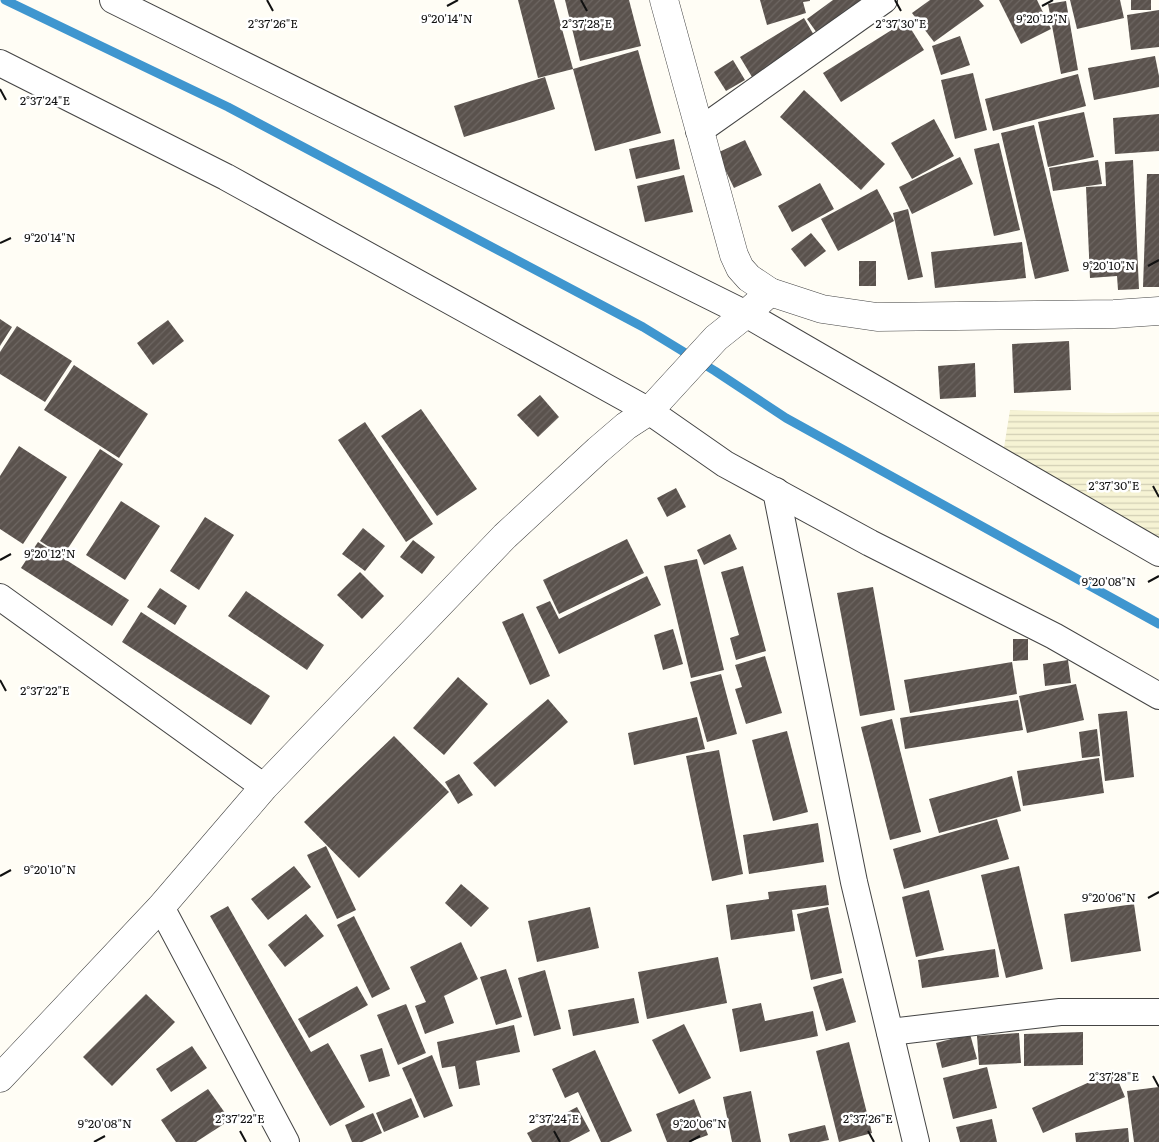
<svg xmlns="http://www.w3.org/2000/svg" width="1159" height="1142" viewBox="0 0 1159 1142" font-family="Literata,serif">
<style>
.farmland{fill:url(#farmland-rules)}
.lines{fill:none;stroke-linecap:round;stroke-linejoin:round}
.stream{stroke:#3f96cf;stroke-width:9}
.building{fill:url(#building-hatch)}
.minor-casing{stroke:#444;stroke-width:28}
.tertiary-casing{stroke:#444;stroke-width:29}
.minor{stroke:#fff;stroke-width:26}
.tertiary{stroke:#fff;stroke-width:28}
.ticks{fill:none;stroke:#111;stroke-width:2}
.ticks-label{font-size:12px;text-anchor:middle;fill:#111;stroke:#fff;stroke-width:5;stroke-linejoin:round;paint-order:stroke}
</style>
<defs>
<pattern id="farmland-rules" width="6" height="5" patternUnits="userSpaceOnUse" patternTransform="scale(1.25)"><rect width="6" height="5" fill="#f6f3d4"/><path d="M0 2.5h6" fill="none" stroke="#d2cfb5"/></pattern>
<pattern id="building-hatch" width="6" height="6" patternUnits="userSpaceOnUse" patternTransform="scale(1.25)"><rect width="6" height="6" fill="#5a524d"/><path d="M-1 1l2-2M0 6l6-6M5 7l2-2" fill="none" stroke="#6d6662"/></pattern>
</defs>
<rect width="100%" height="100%" fill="#fffdf5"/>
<!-- farmland -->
<polygon class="farmland" points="1010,410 1112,413 1159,412 1159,540 1003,454"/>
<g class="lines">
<!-- stream -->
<polyline class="stream" points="5,0 228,107 643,327 715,371 786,418 1159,624"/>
</g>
<!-- building -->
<g class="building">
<polygon points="518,0 554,0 573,69 538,78"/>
<polygon points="565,0 629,0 641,46 580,61"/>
<polygon points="760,0 810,0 810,1 803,2 806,13 767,25"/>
<polygon points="833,0 861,0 817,33 807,19"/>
<polygon points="930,0 979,0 984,6 934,42 912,13"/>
<polygon points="999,0 1037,0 1051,29 1021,44"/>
<polygon points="1070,0 1120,0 1124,18 1077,29"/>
<rect x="1131" y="0" width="20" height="10"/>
<polygon points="1066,1 1078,70 1061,74 1048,4"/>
<polygon points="1159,10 1159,47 1131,50 1127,15"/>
<polygon points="804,18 815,37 752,77 740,57"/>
<polygon points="906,21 924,50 841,102 823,73"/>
<polygon points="960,36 970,65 941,75 932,46"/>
<polygon points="638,50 661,133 595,151 573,69"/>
<polygon points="1155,56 1159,76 1159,87 1094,100 1088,68"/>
<polygon points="733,60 745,80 726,91 714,72"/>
<polygon points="973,73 987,130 955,139 941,80"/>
<polygon points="1078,74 1086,106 993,131 985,99"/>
<polygon points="545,77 555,109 464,137 454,106"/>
<polygon points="804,90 885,164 861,190 780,117"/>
<polygon points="1084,112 1094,157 1048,167 1038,122"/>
<polygon points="1159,114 1159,151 1115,154 1113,118"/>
<polygon points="934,119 954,156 912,179 891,143"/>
<polygon points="1034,125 1069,271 1035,279 1001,133"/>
<polygon points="674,139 680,169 636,179 629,149"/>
<polygon points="745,140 762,175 734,188 717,153"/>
<polygon points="999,143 1020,230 994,236 974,149"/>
<polygon points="960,157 973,184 912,214 899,187"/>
<polygon points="1098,160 1102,184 1053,191 1049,168"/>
<polygon points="1133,160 1139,289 1118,290 1117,276 1090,278 1086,187 1106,186 1105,162"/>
<polygon points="1147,174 1159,174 1159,287 1143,287"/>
<polygon points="684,175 693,212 645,222 637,186"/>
<polygon points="820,183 834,209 792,232 778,206"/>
<polygon points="877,189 894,221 838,251 821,219"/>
<polygon points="908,209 923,277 908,280 893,213"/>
<polygon points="811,233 826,251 805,267 791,249"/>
<polygon points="1022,242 1026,278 935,288 931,252"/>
<rect x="859" y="261" width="17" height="25"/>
<polygon points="0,319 12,327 0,346"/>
<polygon points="168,320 184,341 153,365 137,343"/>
<polygon points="17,326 72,361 45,402 0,374 0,352"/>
<polygon points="1069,341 1071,390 1014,393 1012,344"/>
<polygon points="975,363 976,397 940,399 938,366"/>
<polygon points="74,365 148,414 119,458 44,410"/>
<polygon points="540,395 559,417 538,437 517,415"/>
<polygon points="421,409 477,489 437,516 381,436"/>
<polygon points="365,422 433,524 406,542 338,440"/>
<polygon points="19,446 67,477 23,544 0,529 0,476"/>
<polygon points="100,449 123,464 63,556 40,541"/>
<polygon points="676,488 686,507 667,517 657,498"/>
<polygon points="121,501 160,526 125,580 86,555"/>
<polygon points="205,517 234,535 199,590 170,571"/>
<polygon points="363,528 385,546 365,571 342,554"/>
<polygon points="730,534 737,549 704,565 697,550"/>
<polygon points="627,539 644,573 559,614 543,580"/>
<polygon points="413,540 435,557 422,574 400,557"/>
<polygon points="38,542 129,600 112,626 21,568"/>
<polygon points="697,559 724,670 691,678 664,566"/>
<polygon points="743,566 766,651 736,660 730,638 739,635 721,572"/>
<polygon points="360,572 384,596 362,619 337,595"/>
<polygon points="647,576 661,605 559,654 536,607 550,601 559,619"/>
<polygon points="873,587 895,710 860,716 837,593"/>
<polygon points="160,588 187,606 175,625 147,607"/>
<polygon points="246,591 324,645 307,670 228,616"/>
<polygon points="141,612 270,696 251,725 122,642"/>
<polygon points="523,613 550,676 530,685 502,622"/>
<polygon points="673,629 683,664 663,670 654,635"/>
<polygon points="1013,639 1028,639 1028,660 1013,661"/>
<polygon points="765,656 782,713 746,724 735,689 742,687 735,665"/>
<polygon points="1068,660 1071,683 1045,686 1043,664"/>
<polygon points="1012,662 1017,694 910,713 904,680"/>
<polygon points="721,674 737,734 707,742 690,682"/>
<polygon points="458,677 488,704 444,755 413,728"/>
<polygon points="1076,684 1084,720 1027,733 1019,696"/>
<polygon points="548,699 568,722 495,787 473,763"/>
<polygon points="1018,700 1023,730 905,749 900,718"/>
<polygon points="1127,711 1134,777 1105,781 1098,714"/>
<polygon points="697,717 705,749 634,765 628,733"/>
<polygon points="892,719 921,832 890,840 861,727"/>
<polygon points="1097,729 1100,756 1082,758 1079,732"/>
<polygon points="787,731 808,812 773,821 752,740"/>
<polygon points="394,736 449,792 359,878 304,822"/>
<polygon points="719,750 743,874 712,881 686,756"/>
<polygon points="1099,758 1104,793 1023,806 1017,771"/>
<polygon points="459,774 473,795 458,804 445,782"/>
<polygon points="1012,776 1021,811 939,833 929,799"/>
<polygon points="997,819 1009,859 904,889 893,849"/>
<polygon points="818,823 824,862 749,874 743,835"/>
<polygon points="326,846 356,910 337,919 307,855"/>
<polygon points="294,866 311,887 268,920 251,899"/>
<polygon points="1019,866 1043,969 1006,978 981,875"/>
<polygon points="461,884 489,908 471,927 445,903"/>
<polygon points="826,885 829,905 792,910 795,931 731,940 726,905 769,899 768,892"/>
<polygon points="929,890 944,950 916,957 902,897"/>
<polygon points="1134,904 1141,951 1071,962 1064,914"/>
<polygon points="228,906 311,1052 328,1043 365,1107 330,1126 210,916"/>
<polygon points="590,907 599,948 537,962 528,921"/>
<polygon points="828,907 842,973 811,980 797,914"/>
<polygon points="306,914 324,936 285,967 268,945"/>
<polygon points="354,916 390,989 372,998 337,925"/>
<polygon points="461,942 478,979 444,996 454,1023 425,1034 415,1006 426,1002 410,967"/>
<polygon points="995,949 999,977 922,988 918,960"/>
<polygon points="718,957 727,1003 647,1019 638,972"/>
<polygon points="506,969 522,1017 496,1025 480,977"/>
<polygon points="545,970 561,1029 534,1036 518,978"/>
<polygon points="843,978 856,1022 826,1031 813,987"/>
<polygon points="357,986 368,1005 309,1038 298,1019"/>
<polygon points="146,994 175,1022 112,1086 83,1057"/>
<polygon points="634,998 639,1023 573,1036 568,1010"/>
<polygon points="761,1003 765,1021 813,1011 818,1036 740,1052 732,1009"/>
<polygon points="406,1004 426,1053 398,1065 377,1015"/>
<polygon points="684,1024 711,1078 679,1094 652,1040"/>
<polygon points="514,1025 520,1052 476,1061 480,1085 459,1089 455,1066 442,1068 437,1042"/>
<polygon points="1083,1032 1083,1065 1024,1066 1024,1034"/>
<polygon points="1019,1033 1021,1063 979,1065 977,1036"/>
<polygon points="970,1034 977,1059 942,1068 936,1043"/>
<polygon points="849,1042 872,1133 839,1142 816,1051"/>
<polygon points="192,1046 207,1068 171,1092 156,1069"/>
<polygon points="382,1048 390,1076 369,1082 360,1055"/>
<polygon points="595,1050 632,1131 609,1142 601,1142 578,1092 565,1098 552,1069"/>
<polygon points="432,1055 453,1106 424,1118 402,1068"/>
<polygon points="987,1067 997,1108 953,1119 943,1078"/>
<polygon points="1114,1071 1125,1097 1043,1133 1032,1108"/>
<polygon points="1159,1087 1159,1142 1134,1142 1127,1091"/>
<polygon points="208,1089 230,1120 196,1142 176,1142 161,1120"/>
<polygon points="751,1091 761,1142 732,1142 723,1097"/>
<polygon points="411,1098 419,1117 384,1132 376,1113"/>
<polygon points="694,1099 708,1135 689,1142 667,1142 656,1114"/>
<polygon points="577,1107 590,1131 569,1142 532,1142 527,1133"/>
<polygon points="373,1113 382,1133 362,1142 352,1142 345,1125"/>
<polygon points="992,1119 997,1142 960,1142 956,1127"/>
<polygon points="825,1125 829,1140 819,1142 790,1142 788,1134"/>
<polygon points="1128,1128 1129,1142 1076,1142 1075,1133"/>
</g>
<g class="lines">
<defs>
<g id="minor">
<polyline points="113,0 746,314 1159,553"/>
<polyline points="0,63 226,177 649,411 725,464 870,543 1054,636 1159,696"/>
<polyline points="699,131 884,0"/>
<polyline points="776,491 854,882 916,1142"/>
<polyline points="0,597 264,787"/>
<polyline points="161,907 286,1142"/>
<polyline points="890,1032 1060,1012 1159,1012"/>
</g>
<g id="tertiary">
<polyline points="664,0 734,255 740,268 749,278 770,292 822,309 877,317 1114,314 1159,311"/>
<polyline points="0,1078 161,907 264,787 505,536 598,450 626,426 649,411 716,338 746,314 770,292"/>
</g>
</defs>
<!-- minor casing -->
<use href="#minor" class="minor-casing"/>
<!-- tertiary casing -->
<use href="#tertiary" class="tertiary-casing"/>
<!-- minor -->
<use href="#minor" class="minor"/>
<!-- tertiary -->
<use href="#tertiary" class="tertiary"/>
</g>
<!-- ticks -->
<path class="ticks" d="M267,0L273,11M581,0L587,11M895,0L901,11M447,6L458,0M1042,6L1053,0M0,89L6,100M0,243L11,238M1148,266L1159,260M1153,486L1159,497M0,560L11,554M1148,582L1159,576M0,680L6,691M0,876L11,870M1148,898L1159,892M1153,1076L1159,1087M240,1131L246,1142M554,1131L560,1142M868,1131L874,1142M94,1142L105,1136M689,1142L700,1136"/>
<g class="ticks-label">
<text x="447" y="23">9°20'14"N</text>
<text x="1042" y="23">9°20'12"N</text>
<text x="273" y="28">2°37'26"E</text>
<text x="587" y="28">2°37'28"E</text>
<text x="901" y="28">2°37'30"E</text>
<text x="45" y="105">2°37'24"E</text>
<text x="50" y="242">9°20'14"N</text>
<text x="1109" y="270">9°20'10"N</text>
<text x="1114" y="490">2°37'30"E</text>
<text x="50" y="558">9°20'12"N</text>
<text x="1109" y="586">9°20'08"N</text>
<text x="45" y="695">2°37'22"E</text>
<text x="50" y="874">9°20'10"N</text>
<text x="1109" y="902">9°20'06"N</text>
<text x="1114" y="1081">2°37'28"E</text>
<text x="240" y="1123">2°37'22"E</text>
<text x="554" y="1123">2°37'24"E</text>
<text x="868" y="1123">2°37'26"E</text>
<text x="105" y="1128">9°20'08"N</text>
<text x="700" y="1128">9°20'06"N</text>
</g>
</svg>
